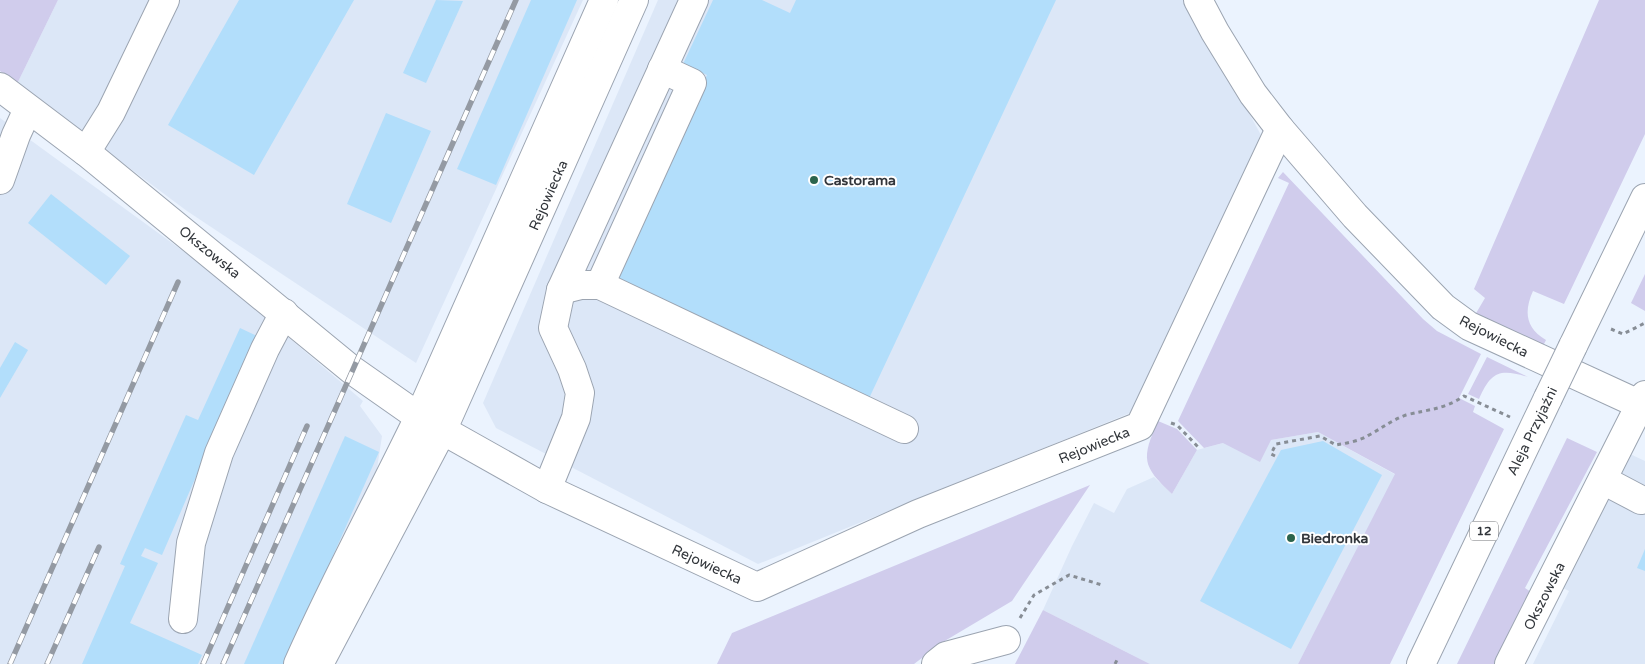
<svg xmlns="http://www.w3.org/2000/svg" width="1645" height="664" viewBox="0 0 1645 664" font-family="'Varela Round',sans-serif">
<style>
.built{fill:#dce7f7}
.green{fill:#d0ccec}
.building{fill:#b2defb}
.lines{fill:none;stroke-linecap:round;stroke-linejoin:round}
.minor-casing{stroke:#9ba4b1;stroke-width:30}
.highway-casing{stroke:#9ba4b1;stroke-width:30}
.path{stroke:#878d95;stroke-width:3;stroke-dasharray:4 4;stroke-linecap:butt}
.minor{stroke:#fff;stroke-width:28}
.highway{stroke:#fff;stroke-width:28}
.rail-casing{stroke:#949aa3;stroke-width:5.5}
.rail{stroke:#fff;stroke-width:4;stroke-dasharray:11;stroke-linecap:butt}
.highway-bridge-casing{stroke:#9ba4b1;stroke-width:30;stroke-linecap:butt}
.highway-bridge{stroke:#fff;stroke-width:28}
.poi-dot{fill:#2b644d;stroke:#fff;stroke-width:2}
.labels{text-anchor:middle;stroke-width:4;stroke-linejoin:round;paint-order:stroke}
.shield{fill:#fff;stroke:#707276;stroke-width:1}
.shield-label{font-size:12px;font-weight:bold;fill:#32363b}
.poi-label{font-size:14px;font-weight:bold;fill:#32363b;stroke:#fff;text-anchor:start}
.street-label{font-size:14px;fill:#32363b;stroke:#fff}
</style>
<rect width="100%" height="100%" fill="#ebf3fe"/>
<!-- built -->
<g class="built">
<polygon points="58,0 583,0 416,363 187,211 17,84"/>
<polygon points="658,0 1187,0 1261,135 1130,413 758,564 496,428 483,403"/>
<polygon points="0,118 212,272 363,401 360,406 382,436 374,488 290,664 0,664"/>
<polygon points="1318,432 1396,475 1298,664 1150,664 1043,610 1072,546 1094,503 1114,513 1127,489 1154,477 1172,494 1197,450 1223,443 1271,440"/>
<polygon points="1630,454 1645,461 1645,664 1533,664 1569,591 1561,587"/>
</g>
<!-- green -->
<g class="green">
<polygon points="0,0 58,0 17,84 0,71"/>
<path d="M1599,0H1645V134L1564,304L1533,291C1524,311 1525,328 1546,340L1542,348L1475,315L1485,298L1474,289Z"/>
<polygon points="1283,172 1423,319 1437,331 1481,354 1459,398 1475,406 1473,412 1504,429 1390,664 1298,664 1395,474 1318,432 1271,440 1260,462 1223,443 1204,448 1178,421 1289,183 1278,178"/>
<polygon points="1645,274 1645,311 1631,303"/>
<path d="M1487,357L1528,377C1499,368 1491,372 1479,399L1468,394Z"/>
<path d="M1158,421L1177,429L1197,450L1172,494C1142,466 1141,459 1158,421Z"/>
<polygon points="1567,438 1597,452 1525,588 1531,592 1494,664 1457,664"/>
<polygon points="1090,485 1012,601 943,642 914,664 717,664 732,633"/>
<polygon points="1043,610 1150,664 1015,664"/>
</g>
<!-- building -->
<g class="building">
<polygon points="239,0 354,0 254,175 168,125"/>
<polygon points="436,0 463,1 426,83 403,73"/>
<polygon points="531,0 577,0 496,185 457,169"/>
<polygon points="713,0 762,0 790,13 796,0 1056,0 865,407 608,286 707,75 683,64"/>
<polygon points="386,113 431,131 391,223 347,204"/>
<polygon points="51,194 130,256 106,285 28,223"/>
<polygon points="240,328 257,336 162,555 145,548 141,556 158,563 130,623 202,655 198,664 82,664 125,566 120,564 186,415 198,420"/>
<polygon points="15,342 28,350 0,398 0,368"/>
<polygon points="345,436 379,452 285,664 244,664"/>
<polygon points="1323,441 1382,475 1291,649 1200,601 1281,450"/>
<polygon points="1645,549 1645,571 1637,568"/>
</g>
<g class="lines">
<defs>
<g id="minor">
<polyline points="1198,0 1215,32 1253,94 1280,129 1355,216 1443,307 1469,326 1641,405"/>
<polyline points="0,87 86,152 352,370 419,417 547,489 757,587 918,514 1140,426 1280,129"/>
<polyline points="86,152 111,112 165,0"/>
<polyline points="0,180 16,135 28,109"/>
<polyline points="600,285 692,83 662,69"/>
<polyline points="561,290 581,285 600,285 904,429"/>
<polyline points="1603,480 1641,500"/>
<polyline points="547,489 576,418 580,393 572,369 553,328 561,290 694,0"/>
<polyline points="183,619 191,543 219,453 265,349 284,313"/>
<path d="M298,664C335,580 379,500 419,417L604,0"/>
<polyline points="319,664 442,431 634,0"/>
<polyline points="936,664 946,656 1006,640"/>
<polyline points="1509,664 1645,395"/>
</g>
<g id="highway">
<polyline points="1573,346 1645,198"/>
<polyline points="1421,664 1548,398"/>
</g>
</defs>
<!-- minor casing -->
<use href="#minor" class="minor-casing"/>
<!-- highway casing -->
<use href="#highway" class="highway-casing"/>
<!-- path -->
<g class="path">
<polyline points="1611,329 1623,334 1645,323"/>
<polyline points="1171,423 1177,425 1200,449"/>
<path d="M1275,456L1271,454L1276,444L1320,436L1336,445C1347,443 1360,441 1369,435C1382,428 1392,420 1406,415C1429,409 1443,410 1464,396L1510,417"/>
<polyline points="1020,618 1034,595 1069,575 1102,585"/>
<polyline points="1115,664 1118,658"/>
</g>
<!-- minor -->
<use href="#minor" class="minor"/>
<!-- highway -->
<use href="#highway" class="highway"/>
<defs>
<g id="rail">
<polyline points="10,664 178,282"/>
<polyline points="47,664 99,547"/>
<polyline points="203,664 307,426"/>
<polyline points="223,664 516,0"/>
</g>
</defs>
<!-- rail casing -->
<use href="#rail" class="rail-casing"/>
<!-- rail -->
<use href="#rail" class="rail"/>
<defs>
<polyline id="highway-bridge" points="1548,398 1573,346"/>
</defs>
<!-- highway-bridge casing -->
<use href="#highway-bridge" class="highway-bridge-casing"/>
<!-- highway-bridge -->
<use href="#highway-bridge" class="highway-bridge"/>
</g>
<!-- markers -->
<g class="poi-dot">
<circle cx="814" cy="180" r="5"/>
<circle cx="1291" cy="538" r="5"/>
</g>
<g class="labels">
<!-- shield labels -->
<rect class="shield" x="1470" y="521.5" width="28" height="19" rx="4"/>
<g class="shield-label">
<text x="1484" y="535">12</text>
</g>
<!-- poi labels -->
<g class="poi-label">
<text x="824" y="185">Castorama</text>
<text x="1301" y="543">Biedronka</text>
</g>
<!-- street labels -->
<g class="street-label">
<text transform="translate(548 195) rotate(-66)" y="5">Rejowiecka</text>
<text transform="translate(210 252) rotate(39)" y="5">Okszowska</text>
<text transform="translate(1494 336) rotate(27)" y="5">Rejowiecka</text>
<text transform="translate(1532 431) rotate(-64)" y="5">Aleja Przyjaźni</text>
<text transform="translate(1094 445) rotate(-22)" y="5">Rejowiecka</text>
<text transform="translate(707 564) rotate(25)" y="5">Rejowiecka</text>
<text transform="translate(1544 596) rotate(-63)" y="5">Okszowska</text>
</g>
</g>
</svg>
